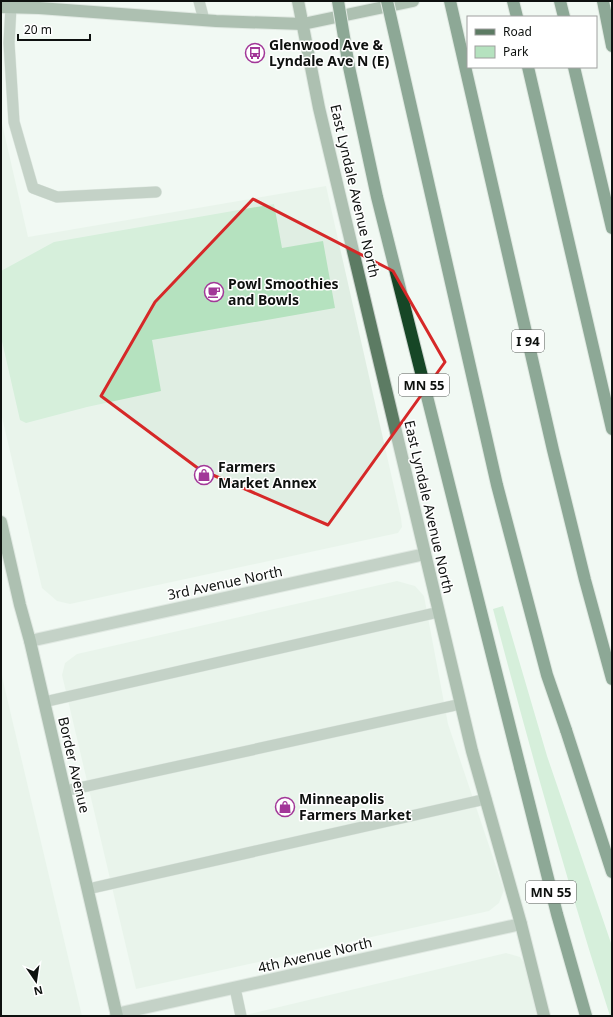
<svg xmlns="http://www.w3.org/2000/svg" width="613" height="1017" viewBox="0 0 613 1017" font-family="'Noto Sans',sans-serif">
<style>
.built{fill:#e0eee3}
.green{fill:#b5e2bf}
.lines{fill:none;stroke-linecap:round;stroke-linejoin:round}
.lane-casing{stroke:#cdd4cf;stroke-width:12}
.street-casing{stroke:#cdd4cf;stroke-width:14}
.secondary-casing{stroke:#cdd4cf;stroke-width:14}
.highway-casing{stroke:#cdd4cf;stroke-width:14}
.lane{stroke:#8ea393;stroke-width:11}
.street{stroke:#8ea393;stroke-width:12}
.secondary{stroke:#5c7b63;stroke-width:12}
.highway{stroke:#164626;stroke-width:12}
.highway-bridge-casing{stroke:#cdd4cf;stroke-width:14;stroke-linecap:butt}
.highway-bridge{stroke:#164626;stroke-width:12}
.marked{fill:none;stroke:#d62828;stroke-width:3;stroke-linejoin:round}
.labels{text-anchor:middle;stroke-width:3;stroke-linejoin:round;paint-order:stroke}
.shield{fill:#fff;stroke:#565857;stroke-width:1}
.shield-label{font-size:13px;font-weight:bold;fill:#0e110f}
.poi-label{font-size:14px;font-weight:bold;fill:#0e110f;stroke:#fff;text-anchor:start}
.street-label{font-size:14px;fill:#0e110f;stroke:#fff}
</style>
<rect width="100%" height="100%" fill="#f1f9f3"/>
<!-- built -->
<g class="built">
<polygon points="1,119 28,237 326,186 401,518 402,527 398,533 70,604 57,601 42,588 1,413"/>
<polygon points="397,581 415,586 424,596 448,724 504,890 499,903 489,911 136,989 62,675 65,663 77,654"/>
<polygon points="1,671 4,685 82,1016 1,1016"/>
<polygon points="506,953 520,957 527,967 539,1016 241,1016"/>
</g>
<!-- green -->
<g class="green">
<polygon points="274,204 282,248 323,241 335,308 152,340 161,391 87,407 26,423 20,420 1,337 1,271 54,242"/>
<path d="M503,606L547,756L612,946V1016H610C567,882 529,746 493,609Z"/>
</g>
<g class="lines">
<defs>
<g id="lane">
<polyline points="199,1 204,20"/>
<polyline points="11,7 9,43 14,122 33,188 57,197 156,192"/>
<polyline points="44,702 439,612"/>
<polyline points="65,791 461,704"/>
<polyline points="88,889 486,799"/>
<polyline points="235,988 241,1016"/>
</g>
<g id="street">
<polyline points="30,641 425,554"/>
<polyline points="116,1014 521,924"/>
</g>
<g id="secondary">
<polyline points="298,1 319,108 472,751 521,924 544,1016"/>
<polyline points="1,7 39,8 216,21 303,24 413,1"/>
<polyline points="1,522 20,605 30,641 117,1016"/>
</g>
<g id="highway">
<polyline points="450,1 553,450 585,580 612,679"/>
<polyline points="513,1 517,17"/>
<polyline points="560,1 564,17"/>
<polyline points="603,1 612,46"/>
<polyline points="528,67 612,429"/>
<polyline points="574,67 612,228"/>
<polyline points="566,730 612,872"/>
<polyline points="520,767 557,914 586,1016"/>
</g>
</defs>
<!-- lane casing -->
<use href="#lane" class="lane-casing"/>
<!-- street casing -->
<use href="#street" class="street-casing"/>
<!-- secondary casing -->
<use href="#secondary" class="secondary-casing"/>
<!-- highway casing -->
<use href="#highway" class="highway-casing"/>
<!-- lane -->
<use href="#lane" class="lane"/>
<!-- street -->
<use href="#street" class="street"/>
<!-- secondary -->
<use href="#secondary" class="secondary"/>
<!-- highway -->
<use href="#highway" class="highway"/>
<defs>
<g id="highway-bridge">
<polyline points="338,1 349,67 377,197 520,767"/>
<polyline points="387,1 497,485 547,675 566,730"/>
</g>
</defs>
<!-- highway-bridge casing -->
<use href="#highway-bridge" class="highway-bridge-casing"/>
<!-- highway-bridge -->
<use href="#highway-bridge" class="highway-bridge"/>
</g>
<!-- marked area -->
<path d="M0 0H613V1017H0ZM253,199L393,271L445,362L328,525L199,469L101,396L155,302Z" fill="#f1f9f3" fill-opacity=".55" fill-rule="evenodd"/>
<path class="marked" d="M253,199L393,271L445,362L328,525L199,469L101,396L155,302Z"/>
<!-- icons -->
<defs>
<symbol id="bus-ring" viewBox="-11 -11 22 22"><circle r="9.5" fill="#fff" stroke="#a23798" stroke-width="1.5"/><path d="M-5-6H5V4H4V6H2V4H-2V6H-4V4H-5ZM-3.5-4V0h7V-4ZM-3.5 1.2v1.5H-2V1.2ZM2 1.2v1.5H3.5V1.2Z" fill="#a23798"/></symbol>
<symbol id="cafe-ring" viewBox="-11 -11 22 22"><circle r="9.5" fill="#fff" stroke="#a23798" stroke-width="1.5"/><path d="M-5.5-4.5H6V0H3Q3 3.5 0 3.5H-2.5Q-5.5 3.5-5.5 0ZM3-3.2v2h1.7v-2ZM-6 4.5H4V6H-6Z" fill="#a23798"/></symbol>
<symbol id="shop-ring" viewBox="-11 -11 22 22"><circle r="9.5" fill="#fff" stroke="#a23798" stroke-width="1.5"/><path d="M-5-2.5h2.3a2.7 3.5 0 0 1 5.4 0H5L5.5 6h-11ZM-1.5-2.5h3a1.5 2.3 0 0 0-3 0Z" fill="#a23798"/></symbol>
</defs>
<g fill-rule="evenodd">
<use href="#bus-ring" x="244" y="42" width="22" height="22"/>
<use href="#cafe-ring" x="203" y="281" width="22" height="22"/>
<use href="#shop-ring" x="193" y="464" width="22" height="22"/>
<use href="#shop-ring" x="274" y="796" width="22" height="22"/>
</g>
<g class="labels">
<!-- shield labels -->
<g class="shield">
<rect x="512" y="330" width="32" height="22" rx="3"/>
<rect x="399" y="374" width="50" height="22" rx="3"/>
<rect x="526" y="881" width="50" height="22" rx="3"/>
</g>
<g class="shield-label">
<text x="528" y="346">I 94</text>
<text x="424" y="390">MN 55</text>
<text x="551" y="897">MN 55</text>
</g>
<!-- poi labels -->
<g class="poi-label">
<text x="269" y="50">Glenwood Ave &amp;<tspan x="269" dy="16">Lyndale Ave N (E)</tspan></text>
<text x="228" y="289">Powl Smoothies<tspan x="228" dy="16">and Bowls</tspan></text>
<text x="218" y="472">Farmers<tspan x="218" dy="16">Market Annex</tspan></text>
<text x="299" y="804">Minneapolis<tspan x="299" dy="16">Farmers Market</tspan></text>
</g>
<!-- street labels -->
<g class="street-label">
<text transform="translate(355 191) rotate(77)" y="5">East Lyndale Avenue North</text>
<text transform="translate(429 507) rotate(77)" y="5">East Lyndale Avenue North</text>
<text transform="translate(225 583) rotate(-12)" y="5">3rd Avenue North</text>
<text transform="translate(74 765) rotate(77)" y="5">Border Avenue</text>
<text transform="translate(315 955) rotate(-13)" y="5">4th Avenue North</text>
</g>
</g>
<!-- border -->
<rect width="613" height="1017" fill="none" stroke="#0e110f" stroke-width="4"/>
<!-- legend -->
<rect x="467" y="16" width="130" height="52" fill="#ffffff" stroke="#9fa09f"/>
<rect x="475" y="29" width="20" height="6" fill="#5c7b63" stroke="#9fa09f"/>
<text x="503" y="36" font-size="12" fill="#0e110f">Road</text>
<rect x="475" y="46" width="20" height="12" fill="#b5e2bf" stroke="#9fa09f"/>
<text x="503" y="56" font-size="12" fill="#0e110f">Park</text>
<!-- north arrow -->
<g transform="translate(36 981) rotate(167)" stroke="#ffffff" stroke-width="3" paint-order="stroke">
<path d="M0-3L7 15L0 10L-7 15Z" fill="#0e110f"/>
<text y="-6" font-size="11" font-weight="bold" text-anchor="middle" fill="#0e110f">N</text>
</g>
<!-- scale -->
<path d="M18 34v6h72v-6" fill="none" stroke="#0e110f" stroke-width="2"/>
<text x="24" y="34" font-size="12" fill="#0e110f" stroke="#ffffff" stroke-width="3" paint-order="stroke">20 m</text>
</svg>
